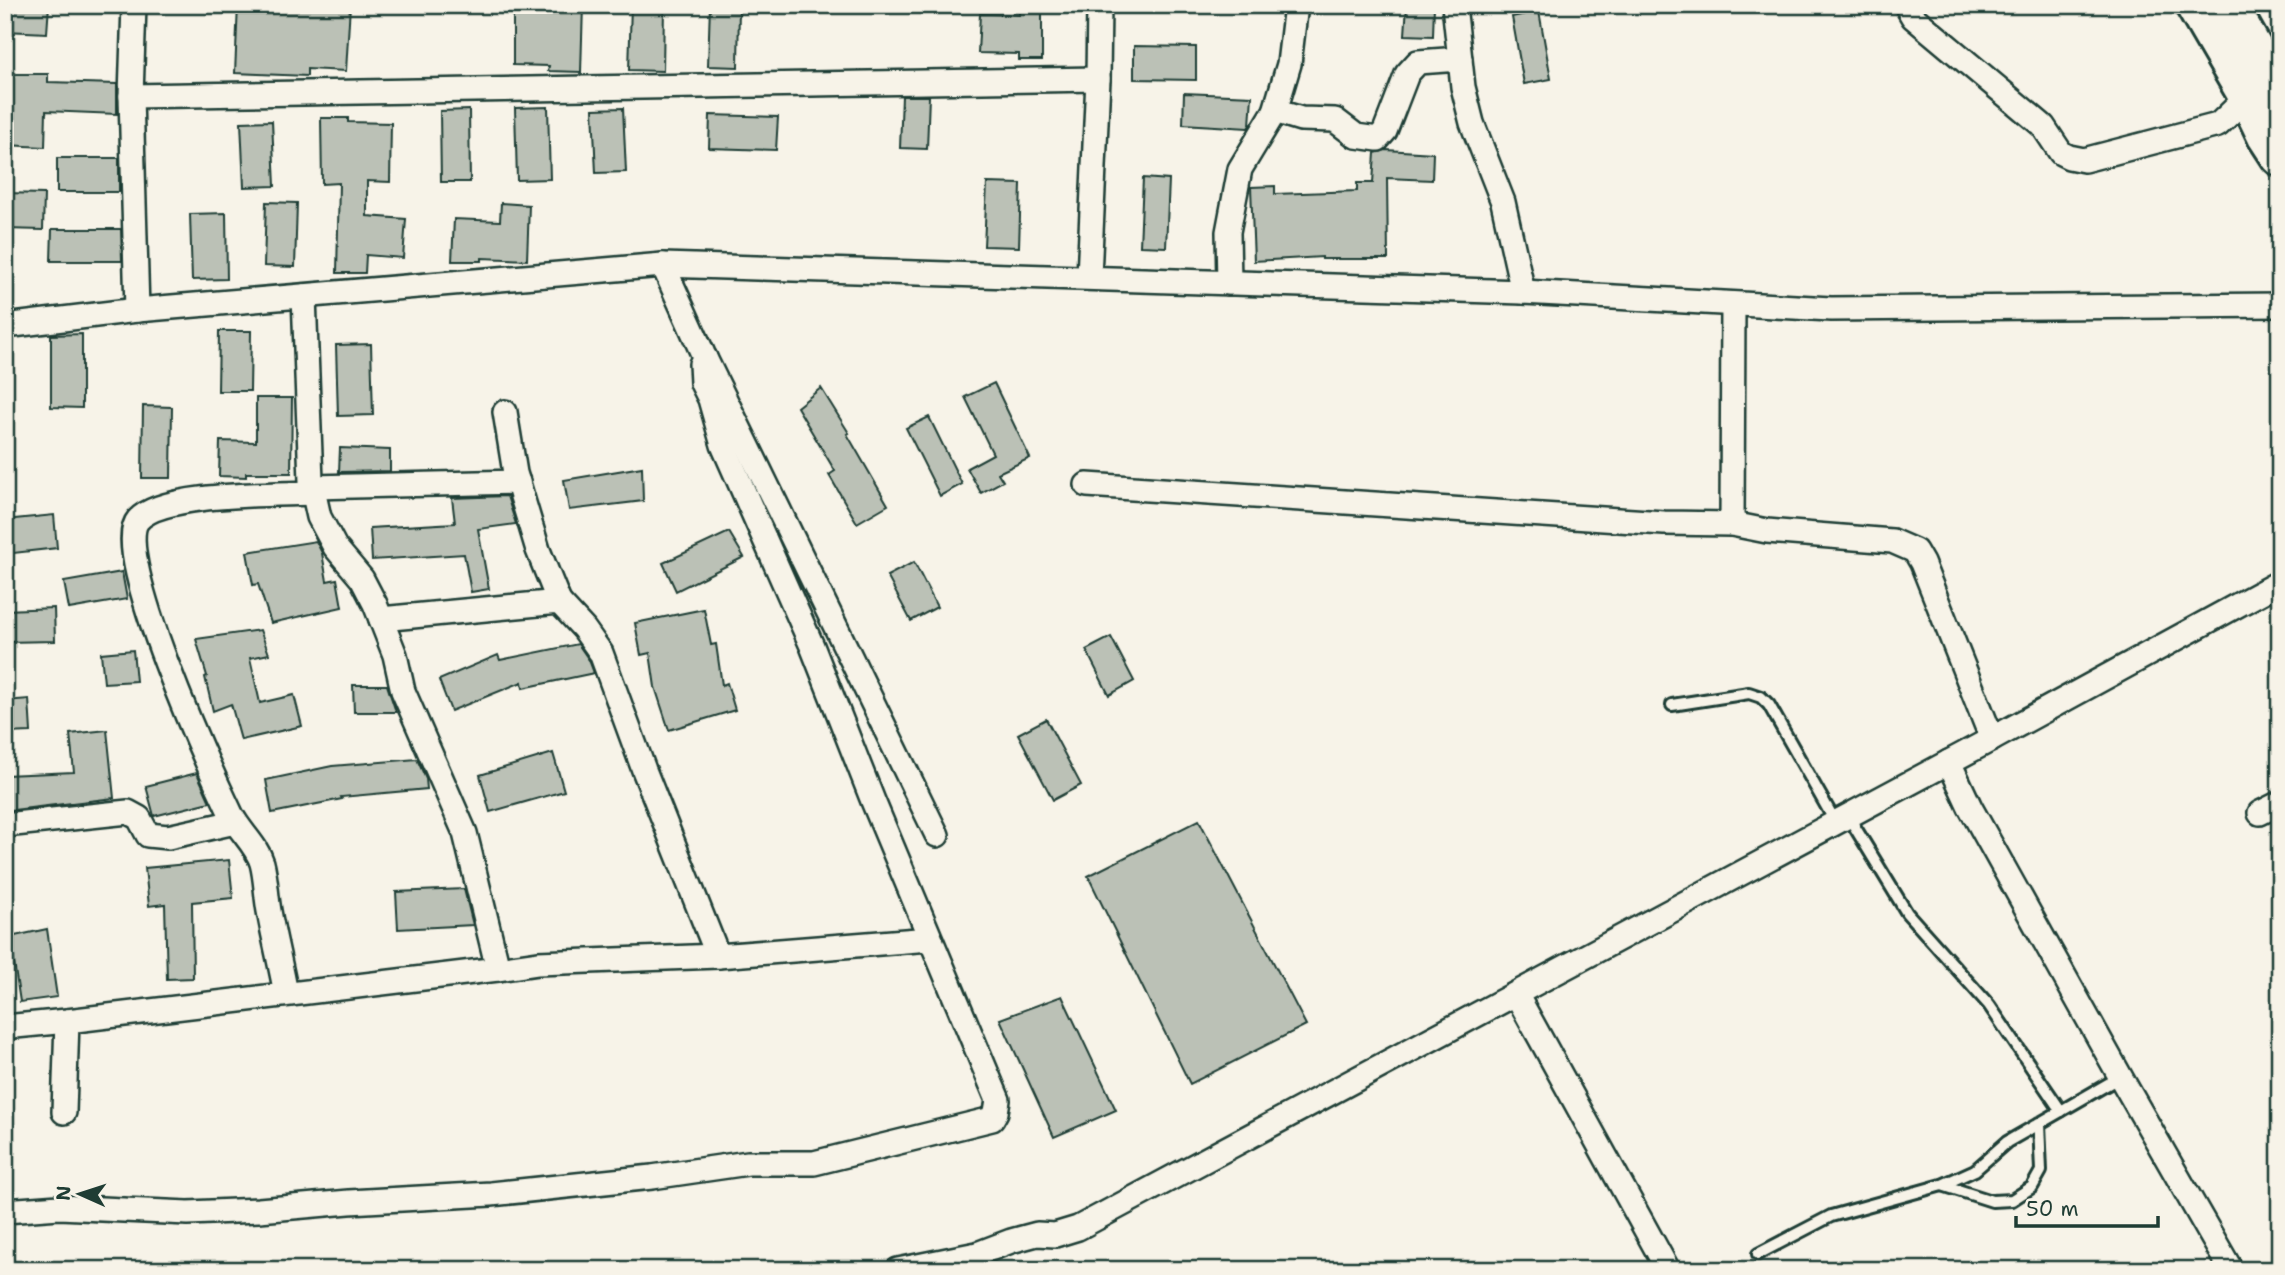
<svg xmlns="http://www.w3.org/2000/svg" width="2285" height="1275" viewBox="0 0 2285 1275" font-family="'Shantell Sans',sans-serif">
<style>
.building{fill:#bbc1b6;stroke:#1f3d34;stroke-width:2}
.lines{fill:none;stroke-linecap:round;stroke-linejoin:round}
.lane-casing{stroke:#1f3d34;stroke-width:16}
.street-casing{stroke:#1f3d34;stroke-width:28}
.highway-casing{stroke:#1f3d34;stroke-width:44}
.lane{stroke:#f7f3e8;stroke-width:10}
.street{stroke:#f7f3e8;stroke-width:23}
.highway{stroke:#f7f3e8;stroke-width:38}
</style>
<rect width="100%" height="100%" fill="#f7f3e8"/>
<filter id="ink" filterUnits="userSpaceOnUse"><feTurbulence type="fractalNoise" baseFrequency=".0143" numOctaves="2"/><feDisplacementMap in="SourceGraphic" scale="14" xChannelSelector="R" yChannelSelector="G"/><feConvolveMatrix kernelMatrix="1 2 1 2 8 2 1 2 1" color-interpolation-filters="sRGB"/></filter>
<g filter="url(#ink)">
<!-- building -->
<g class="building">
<polygon points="5,5 49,5 47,33 5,31"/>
<polygon points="238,5 350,5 346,71 307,69 307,76 235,73"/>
<polygon points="513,5 583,5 581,72 548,71 549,66 513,65"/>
<polygon points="631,5 664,5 663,71 629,70"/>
<polygon points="710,5 739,5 738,67 708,66"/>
<polygon points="1019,5 1042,5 1042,60 1019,60 1019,54 978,53 980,14 1019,15"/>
<polygon points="1407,5 1434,5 1433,36 1405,35"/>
<polygon points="1539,11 1551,79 1524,84 1512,17"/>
<polygon points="1134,46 1196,47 1196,80 1134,79"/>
<polygon points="5,74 48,74 48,82 117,84 117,114 46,111 45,147 5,145"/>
<polygon points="1184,93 1252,96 1250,125 1248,128 1183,124"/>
<polygon points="902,96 929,96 927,149 900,148"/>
<polygon points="548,107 550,179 517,180 515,108"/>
<polygon points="623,108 626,172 596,173 593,109"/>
<polygon points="469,110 470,182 441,182 440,111"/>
<polygon points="710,115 778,117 776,150 709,148"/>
<polygon points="321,118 348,118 348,122 391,123 390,182 367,181 367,216 406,219 403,258 366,255 365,273 337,273 339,183 322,184"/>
<polygon points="272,121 275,186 244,187 241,122"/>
<polygon points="1386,150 1433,153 1432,180 1387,178 1388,259 1322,259 1322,257 1254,261 1251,187 1275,186 1275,194 1357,191 1357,183 1373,183 1375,153"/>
<rect x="57" y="158" width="62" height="34"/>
<polygon points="1143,178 1169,180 1166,247 1140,246"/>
<polygon points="987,183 1021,184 1019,247 984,246"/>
<polygon points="5,193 44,194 43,230 5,229"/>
<polygon points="266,202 297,203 295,267 264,266"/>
<polygon points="501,203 529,205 527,260 482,258 482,261 452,261 454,219 500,221"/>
<polygon points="226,213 227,279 192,280 190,214"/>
<polygon points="52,229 121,229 122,261 51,261"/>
<polygon points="219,331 251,331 250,391 218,391"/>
<polygon points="82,334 82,408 51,407 51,335"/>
<polygon points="371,344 373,415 338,416 336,345"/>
<polygon points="994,383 1030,458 998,473 1003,481 981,493 967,468 993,454 965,397"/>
<polygon points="821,388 849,433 847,434 888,505 857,523 829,475 835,471 797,407"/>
<polygon points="256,398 292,398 291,473 246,473 246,477 219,476 220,441 256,442"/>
<polygon points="143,406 172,407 171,478 142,478"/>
<polygon points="929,417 962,484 940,496 906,428"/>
<polygon points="340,448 390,450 390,471 339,472"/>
<polygon points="642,467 643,501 569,510 564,480"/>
<polygon points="507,496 516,524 478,529 489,589 471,592 464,554 372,560 370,528 455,523 452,498"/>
<polygon points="54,515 57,548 5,554 5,520"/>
<polygon points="729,532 744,557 676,591 663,563"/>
<polygon points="316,541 322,553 327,581 337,579 342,607 271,623 258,584 253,585 247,552"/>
<polygon points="914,562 937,607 911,621 887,576"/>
<polygon points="122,572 127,599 69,609 64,582"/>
<polygon points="54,608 55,641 5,642 5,610"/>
<polygon points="704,609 711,645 716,644 722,685 727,683 735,710 669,730 655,687 650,653 641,655 635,623"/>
<polygon points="260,630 269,654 250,658 260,703 294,695 302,726 241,740 231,704 213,711 205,677 207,676 196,639"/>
<polygon points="1111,637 1134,681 1109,695 1086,650"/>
<polygon points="578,644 589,660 594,673 523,688 522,682 451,711 439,680 498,655 500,660"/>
<polygon points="133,650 136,681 104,683 101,653"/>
<polygon points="353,685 387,685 396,712 354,712"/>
<polygon points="29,699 31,732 5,733 5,701"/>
<polygon points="1046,719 1081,785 1053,800 1018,734"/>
<polygon points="107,730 114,798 5,811 5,775 74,772 70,734"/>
<polygon points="553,753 564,791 490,812 480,775"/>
<polygon points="417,759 426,779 427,789 341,797 342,799 272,813 266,780 332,766"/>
<polygon points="197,773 210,802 154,816 146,786"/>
<polygon points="1199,820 1306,1025 1190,1084 1088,876"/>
<polygon points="229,860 233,898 192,902 193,978 167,979 165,904 149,906 145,868"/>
<polygon points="464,889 473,925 398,929 396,892"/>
<polygon points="47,929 57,997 20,1002 10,937"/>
<polygon points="1062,996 1116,1110 1054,1137 1000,1019"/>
</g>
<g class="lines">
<defs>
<g id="lane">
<polyline points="1672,705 1749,693 1761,697 1769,705 1836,823"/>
<polyline points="1848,816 1907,913 1989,1005 2061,1111"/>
<polyline points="1942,1185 1992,1201 2012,1200 2032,1187 2041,1171 2039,1123"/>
<polyline points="1758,1254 1831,1216 1942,1185 1975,1170 2007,1142 2120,1077"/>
</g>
<g id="street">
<polyline points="134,5 131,96 137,310"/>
<polyline points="1454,5 1463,87 1472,123 1503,202 1523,292"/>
<polyline points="1906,5 1913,17 2043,126 2061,153 2069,157 2084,160 2218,125 2248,96"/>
<polyline points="131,96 1098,79"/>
<polyline points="1275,111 1301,119 1335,120 1356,136 1378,139 1385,131 1407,74 1418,62 1460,59"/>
<polyline points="663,265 703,354 937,835"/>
<polyline points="1089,277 1098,79 1099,5"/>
<polyline points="1229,283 1228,232 1240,169 1275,111 1289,64 1296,5"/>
<polyline points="5,326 137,310 663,265 1523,292 1831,309 2280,305"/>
<polyline points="505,412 515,473 538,550 559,602"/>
<polyline points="1087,485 1664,523 1732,524 1767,531 1892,541 1915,551 1922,563 1992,739"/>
<polyline points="313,487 518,482"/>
<polyline points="1732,524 1733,305"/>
<polyline points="381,619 559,602 584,629 601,653 644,770 718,956"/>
<polyline points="1949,762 1970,807 2125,1085 2231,1270"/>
<polyline points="2260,813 2280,803"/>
<polyline points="5,825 128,812 139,818 148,835 168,837 235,822"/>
<polyline points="498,969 538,963 718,956 930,939"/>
<path d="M286,994C281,966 274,939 269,911C266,895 266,878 262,863C256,844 239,831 231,814C211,772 110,552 138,520C162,492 276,495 314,493"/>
<polyline points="1516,994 1668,1270"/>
<polyline points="5,1027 67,1021 498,969 465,833 403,691 395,655 375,604 362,579 335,547 319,517 311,481 304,296"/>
<polyline points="64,1112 67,1021"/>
<polyline points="5,1211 59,1207 188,1213 259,1210 349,1202 491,1194 652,1177 748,1163 814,1163 992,1119 996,1112 998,1100 873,801 812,646 723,445 710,399 702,383 701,364 705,358"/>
<polyline points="898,1270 977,1254 1011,1241 1037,1234 1055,1235 1078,1228 1992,739 2280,582"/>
</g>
<g id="highway">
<polyline points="2195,5 2248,96 2267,136 2280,156"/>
<polyline points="2228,5 2280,97"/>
</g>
</defs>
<!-- lane casing -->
<use href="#lane" class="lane-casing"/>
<!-- street casing -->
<use href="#street" class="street-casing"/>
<!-- highway casing -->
<use href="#highway" class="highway-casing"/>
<!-- lane -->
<use href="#lane" class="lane"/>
<!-- street -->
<use href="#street" class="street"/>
<!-- highway -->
<use href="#highway" class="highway"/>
</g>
</g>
<!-- margin -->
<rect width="2285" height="1275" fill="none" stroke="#f7f3e8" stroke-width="28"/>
<rect x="14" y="14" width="2257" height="1247" fill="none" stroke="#1f3d34" stroke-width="2.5" filter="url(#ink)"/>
<!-- north arrow -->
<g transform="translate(80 1194) rotate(273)" stroke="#f7f3e8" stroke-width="5" paint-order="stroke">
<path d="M0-5L12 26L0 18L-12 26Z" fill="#1f3d34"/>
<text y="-10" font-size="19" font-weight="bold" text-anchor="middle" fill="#1f3d34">N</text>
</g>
<!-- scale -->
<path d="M2016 1216v10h142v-10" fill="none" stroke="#1f3d34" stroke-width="3.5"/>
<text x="2026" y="1216" font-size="21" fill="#1f3d34" stroke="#f7f3e8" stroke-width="5" paint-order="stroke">50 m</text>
</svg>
